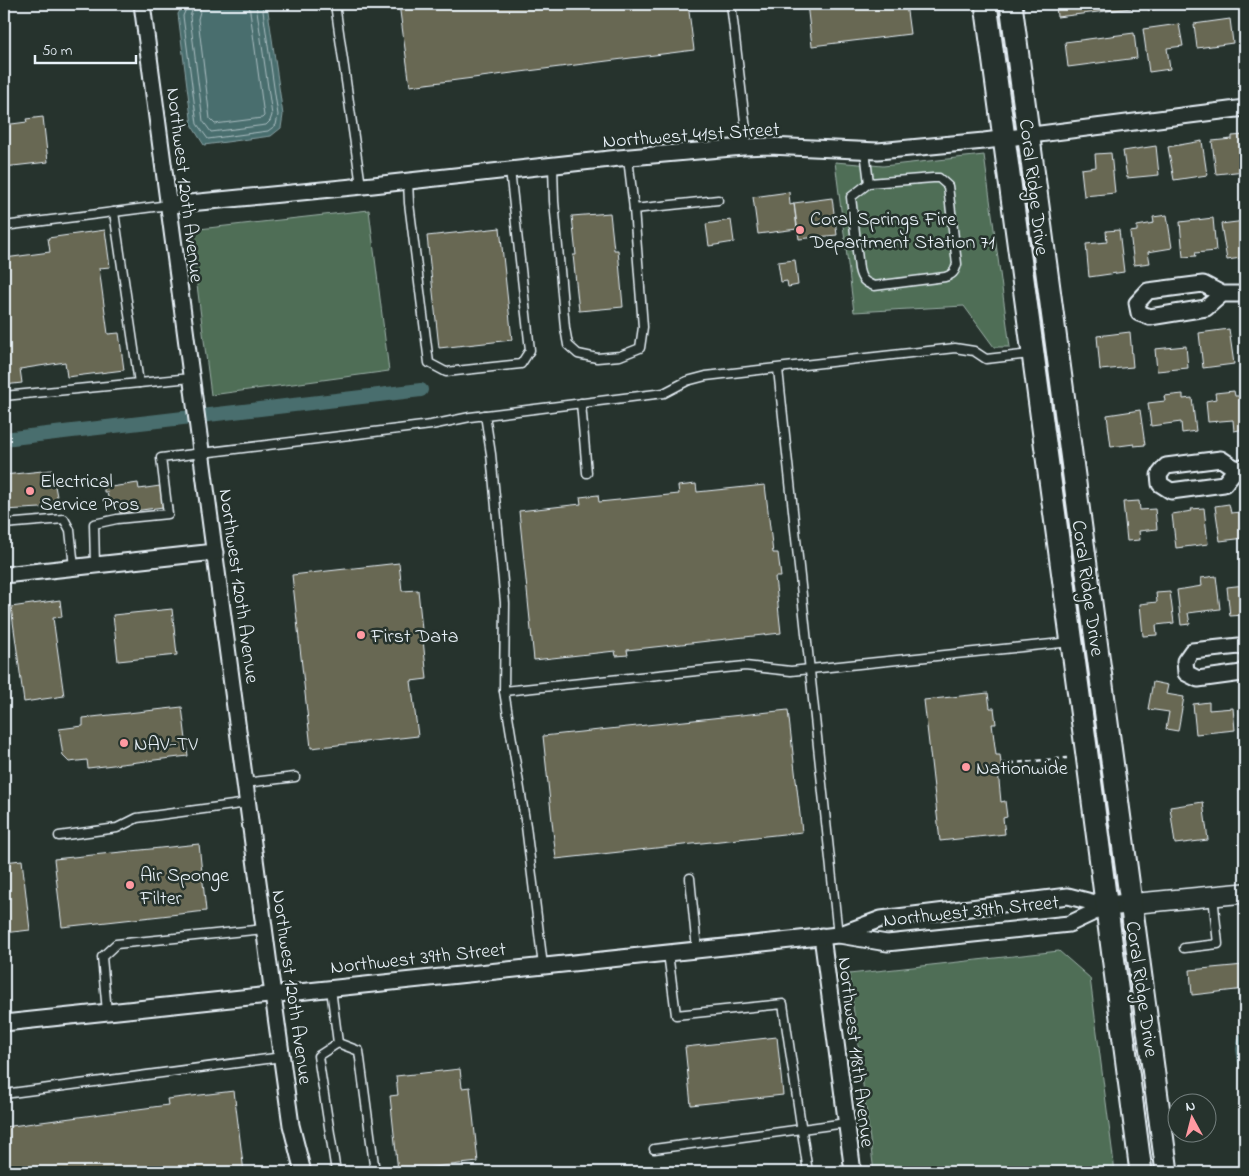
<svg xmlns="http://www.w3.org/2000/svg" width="1249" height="1176" viewBox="0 0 1249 1176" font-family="'Indie Flower',sans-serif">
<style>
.green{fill:#4f6e57;stroke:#9cb0a8}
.water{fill:#4a6e6e;stroke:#89a2a5}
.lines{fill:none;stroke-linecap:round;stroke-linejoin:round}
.shore{stroke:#a9bdc1;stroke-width:1}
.canal{stroke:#4a6e6e;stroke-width:14}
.building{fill:#686752;stroke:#e8f1f8}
.service-casing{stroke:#e8f1f8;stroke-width:11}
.minor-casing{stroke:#e8f1f8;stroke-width:19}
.tertiary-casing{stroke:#e8f1f8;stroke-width:22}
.secondary-casing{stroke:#e8f1f8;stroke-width:25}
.path{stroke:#e8f1f8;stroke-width:2.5;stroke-dasharray:5 4;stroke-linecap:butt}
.service{stroke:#26332d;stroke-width:8}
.minor{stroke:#26332d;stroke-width:15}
.tertiary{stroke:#26332d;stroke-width:19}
.secondary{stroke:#26332d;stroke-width:21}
.poi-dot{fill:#ff9aa2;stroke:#26332d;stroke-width:2}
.labels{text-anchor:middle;stroke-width:5;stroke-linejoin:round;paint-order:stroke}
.street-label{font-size:20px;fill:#e8f1f8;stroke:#26332d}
.poi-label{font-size:20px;fill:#e8f1f8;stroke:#26332d;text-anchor:start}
</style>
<rect width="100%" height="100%" fill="#26332d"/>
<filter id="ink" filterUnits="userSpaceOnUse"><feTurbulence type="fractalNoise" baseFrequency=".02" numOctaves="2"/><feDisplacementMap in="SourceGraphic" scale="10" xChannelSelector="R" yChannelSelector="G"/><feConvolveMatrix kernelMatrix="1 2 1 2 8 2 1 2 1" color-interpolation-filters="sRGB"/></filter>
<g filter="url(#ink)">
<!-- green -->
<g class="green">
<polygon points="984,155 1010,347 994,347 964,306 854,312 835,162 883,166"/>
<polygon points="369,210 389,371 211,395 190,230"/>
<polygon points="1059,951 1090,978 1115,1172 874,1172 849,974"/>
</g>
<!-- water -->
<polygon class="water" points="184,4 267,4 283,115 281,128 271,136 204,145 192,126 178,14"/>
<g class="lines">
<!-- shore -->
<g class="shore">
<polyline points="188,4 183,16 197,124 208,139 268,131 276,125 278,115 262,4"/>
<polyline points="194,4 190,17 203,121 211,132 266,125 270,121 272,115 256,4"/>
<polyline points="202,4 198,19 210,119 215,124 262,118 264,116 249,4"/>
</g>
<!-- canal -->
<g class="canal">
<polyline points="4,439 421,390"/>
<polyline points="1245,1039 1243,1049 1245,1063"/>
</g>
</g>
<!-- building -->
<g class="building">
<polygon points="399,4 688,4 694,50 410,86"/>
<polygon points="807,4 906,4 910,34 812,46"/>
<polygon points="1056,4 1131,4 1131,8 1057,17"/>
<polygon points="1147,4 1196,4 1148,10"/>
<polygon points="1245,16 1245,44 1244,44 1240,17"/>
<polygon points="1230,19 1233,43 1197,48 1194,24"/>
<polygon points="1179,24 1183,46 1167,48 1170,69 1149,72 1143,29"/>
<polygon points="1134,33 1137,58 1068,67 1065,42"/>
<polygon points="43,117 48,162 4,167 4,125 27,122 26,119"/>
<polygon points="1245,135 1245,171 1216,174 1212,141 1232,139 1232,136"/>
<polygon points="1202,141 1207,175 1174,180 1168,147"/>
<polygon points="1156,146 1159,175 1127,178 1123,151"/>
<polygon points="1111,153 1115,193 1084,196 1081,169 1096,167 1095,154"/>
<polygon points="789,192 790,205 794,204 797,229 758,234 753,197"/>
<polygon points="832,198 837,235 799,239 794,203"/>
<polygon points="610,213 614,250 618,250 623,307 579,311 573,255 576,255 572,216"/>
<polygon points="1167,215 1172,248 1148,252 1150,263 1134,265 1130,232 1137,231 1137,226 1154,223 1153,217"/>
<polygon points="1213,218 1216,251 1195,253 1196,256 1183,257 1180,222"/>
<polygon points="731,220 734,242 709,246 706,224"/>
<polygon points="1245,221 1245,250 1240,251 1241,258 1227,260 1221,224"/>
<polygon points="500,228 512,340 439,348 427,236"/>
<polygon points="105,230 110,267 99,268 108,334 119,333 124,370 67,377 65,362 20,369 22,383 4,385 4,244 5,258 50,252 48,238"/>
<polygon points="1119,230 1124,272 1089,277 1086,244 1107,242 1106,231"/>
<polygon points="795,260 798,285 788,287 787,281 781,282 778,262"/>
<polygon points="1229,329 1234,364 1203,368 1199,333"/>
<polygon points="1130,332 1133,367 1100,370 1097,336"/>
<polygon points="1186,346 1188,368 1157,371 1155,349"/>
<polygon points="1234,391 1235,396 1243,396 1245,429 1234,431 1233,420 1208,422 1206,401 1216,399 1215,393"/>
<polygon points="1183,394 1183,399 1192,398 1196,431 1182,433 1181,422 1151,426 1148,403 1165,401 1164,396"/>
<polygon points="1140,410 1145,445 1134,446 1134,444 1111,447 1107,415"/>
<polygon points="52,470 59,507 4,510 4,475"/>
<polygon points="138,483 139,489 160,486 163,507 120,513 118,502 109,503 107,492 104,492 104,488"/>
<polygon points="696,484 697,492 765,485 773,553 778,553 781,577 775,577 781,633 627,650 628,655 616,656 615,651 534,660 519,511 581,504 580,497 598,495 599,502 679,494 678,486"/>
<polygon points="1139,501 1140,510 1155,509 1157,529 1139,531 1140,540 1127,541 1123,502"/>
<polygon points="1229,504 1231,513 1241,512 1240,506 1245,506 1245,538 1220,541 1215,506"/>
<polygon points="1204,508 1208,544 1176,548 1172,514 1192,511 1191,509"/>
<polygon points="399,563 402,591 418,590 427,679 411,681 418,736 311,748 292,575"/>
<polygon points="1216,576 1220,609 1188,613 1190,624 1181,625 1177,590 1202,586 1201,578"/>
<polygon points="1245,585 1245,615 1230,616 1227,587"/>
<polygon points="1170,592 1174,623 1156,625 1157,635 1143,636 1140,604 1157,602 1156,593"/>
<polygon points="60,600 62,617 53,618 64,696 24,702 11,607"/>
<polygon points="172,609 177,655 118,661 113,615"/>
<polygon points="1153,682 1168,685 1166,694 1184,697 1178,731 1166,729 1169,712 1148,709"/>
<polygon points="988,693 990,708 994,708 996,724 992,724 996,755 1000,755 1002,771 998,771 1001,802 1005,801 1007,817 1003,818 1005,834 940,841 924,700"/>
<polygon points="1209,702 1209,710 1233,708 1235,730 1196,734 1193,704"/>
<polygon points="182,707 188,756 88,768 87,760 69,762 63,756 59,729 83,726 83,718"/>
<polygon points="788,710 802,832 556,859 543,736"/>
<polygon points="1203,802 1208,840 1175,844 1170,807"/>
<polygon points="199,844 206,911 62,927 54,859"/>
<polygon points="22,860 30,930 4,933 4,862"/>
<polygon points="1244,965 1245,989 1192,995 1190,970"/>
<polygon points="777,1037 783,1095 691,1105 685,1047"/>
<polygon points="460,1069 462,1088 470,1087 478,1162 398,1171 390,1096 398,1095 396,1076"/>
<polygon points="234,1091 244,1172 4,1172 4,1127 168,1105 167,1099"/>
</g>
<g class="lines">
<defs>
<g id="service">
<polyline points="335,4 361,186"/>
<polyline points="731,4 746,130 743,147"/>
<polyline points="865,151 869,183"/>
<polyline points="628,158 634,209 718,200"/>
<polyline points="553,166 554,201 565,328 568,345 578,354 597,358 620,356 640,348 643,327 634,209"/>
<path d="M933,178H939L948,186L957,264C955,272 952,275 945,277L874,286C864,282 861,279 859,269L851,197L869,183Z"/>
<polyline points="408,181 409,203 429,363 446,372 521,364 530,350 510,170"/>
<polyline points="114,212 139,383"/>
<polyline points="4,226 169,205"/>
<polyline points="778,369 838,935"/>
<polyline points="4,396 191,378"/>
<polyline points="581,403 587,473"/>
<polyline points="485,415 491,454 505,603 504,691 526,826 543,966"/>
<polyline points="4,524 64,519 70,530 74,567"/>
<polyline points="95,565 94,524 117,519 168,514 161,458 431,425 470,417 664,393 687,381 706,376 955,348 974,351 986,359 1031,354"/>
<polyline points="504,691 745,666 791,671 1071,642"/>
<polyline points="245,783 295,777"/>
<polyline points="59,836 117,828 137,818 248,803"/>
<polyline points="690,878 697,950"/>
<polyline points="1184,948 1218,944 1213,896"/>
<polyline points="668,953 676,1015 783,1004 808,1172"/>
<polyline points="331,989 338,1043"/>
<polyline points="107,1012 102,957 116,944 264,929"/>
<polyline points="338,1043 359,1051 375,1172"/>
<polyline points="4,1094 282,1057"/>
<polyline points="654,1149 846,1123"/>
<polyline points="336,1172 318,1056 338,1043"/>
</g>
<g id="minor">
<polyline points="142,4 273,995 291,1125 303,1172"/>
<polyline points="169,205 373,185 619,158 743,147 769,146 878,151 984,141 1245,108"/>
<polyline points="1222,294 1206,308 1150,317 1139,313 1137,303 1148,291 1203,284 1222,294 1245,294"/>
<polyline points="1236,469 1221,459 1166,466 1159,475 1160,484 1171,491 1224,484 1236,469 1245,466"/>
<polyline points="4,575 215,552"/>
<polyline points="1245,648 1239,646 1192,651 1185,661 1186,673 1198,679 1242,673 1245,670"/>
<polyline points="839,935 887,943 1069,924 1107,906"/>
<polyline points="822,936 853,1172"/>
<polyline points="4,1023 838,935 881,919 1068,896 1107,906"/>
</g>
<polyline id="tertiary" points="1107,906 1245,893"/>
<g id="secondary">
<polyline points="986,4 1087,755 1141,1172"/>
<polyline points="1011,4 1167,1172"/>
</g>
</defs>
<!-- service casing -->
<use href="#service" class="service-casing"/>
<!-- minor casing -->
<use href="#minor" class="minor-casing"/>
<!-- tertiary casing -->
<use href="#tertiary" class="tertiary-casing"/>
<!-- secondary casing -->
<use href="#secondary" class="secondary-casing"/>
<!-- path -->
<polyline class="path" points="1001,764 1067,758"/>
<!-- service -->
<use href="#service" class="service"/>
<!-- minor -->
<use href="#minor" class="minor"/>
<!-- tertiary -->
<use href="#tertiary" class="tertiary"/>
<!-- secondary -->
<use href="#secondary" class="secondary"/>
</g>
</g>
<!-- markers -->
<g class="poi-dot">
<circle cx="800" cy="230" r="5"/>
<circle cx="30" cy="491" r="5"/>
<circle cx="361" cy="635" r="5"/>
<circle cx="124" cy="743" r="5"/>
<circle cx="966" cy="767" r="5"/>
<circle cx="130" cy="885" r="5"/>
</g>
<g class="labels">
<!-- street labels -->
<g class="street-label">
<text transform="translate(691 134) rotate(-4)" y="7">Northwest 41st Street</text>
<text transform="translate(186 185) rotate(83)" y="7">Northwest 120th Avenue</text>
<text transform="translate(1035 187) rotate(83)" y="7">Coral Ridge Drive</text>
<text transform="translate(240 586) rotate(82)" y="7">Northwest 120th Avenue</text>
<text transform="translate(1089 588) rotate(82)" y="7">Coral Ridge Drive</text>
<text transform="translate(971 910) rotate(-6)" y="7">Northwest 39th Street</text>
<text transform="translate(418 957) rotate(-6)" y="7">Northwest 39th Street</text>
<text transform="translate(293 987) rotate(82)" y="7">Northwest 120th Avenue</text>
<text transform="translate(1143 989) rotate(82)" y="7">Coral Ridge Drive</text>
<text transform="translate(857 1052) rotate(83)" y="7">Northwest 118th Avenue</text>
</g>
<!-- poi labels -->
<g class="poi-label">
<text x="810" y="225">Coral Springs Fire<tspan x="810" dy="23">Department Station 71</tspan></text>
<text x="40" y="487">Electrical<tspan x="40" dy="23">Service Pros</tspan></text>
<text x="371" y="642">First Data</text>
<text x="134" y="750">NAV-TV</text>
<text x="976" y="774">Nationwide</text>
<text x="140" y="881">Air Sponge<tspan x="140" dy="23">Filter</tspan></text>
</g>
</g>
<!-- margin -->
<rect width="1249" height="1176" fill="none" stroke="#26332d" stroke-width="20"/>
<rect x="10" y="10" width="1229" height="1156" fill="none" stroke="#e8f1f8" stroke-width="2" filter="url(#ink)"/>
<!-- north arrow -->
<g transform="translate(1192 1118) rotate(353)"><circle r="24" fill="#26332d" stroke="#747f7e"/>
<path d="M0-4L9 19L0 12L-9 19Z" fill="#ff9aa2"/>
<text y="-8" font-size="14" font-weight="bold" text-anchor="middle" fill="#e8f1f8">N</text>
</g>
<!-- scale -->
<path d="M35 55v8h101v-8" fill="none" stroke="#e8f1f8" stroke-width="2.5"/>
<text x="42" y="55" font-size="15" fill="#e8f1f8" stroke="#26332d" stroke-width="4" paint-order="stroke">50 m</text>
</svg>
